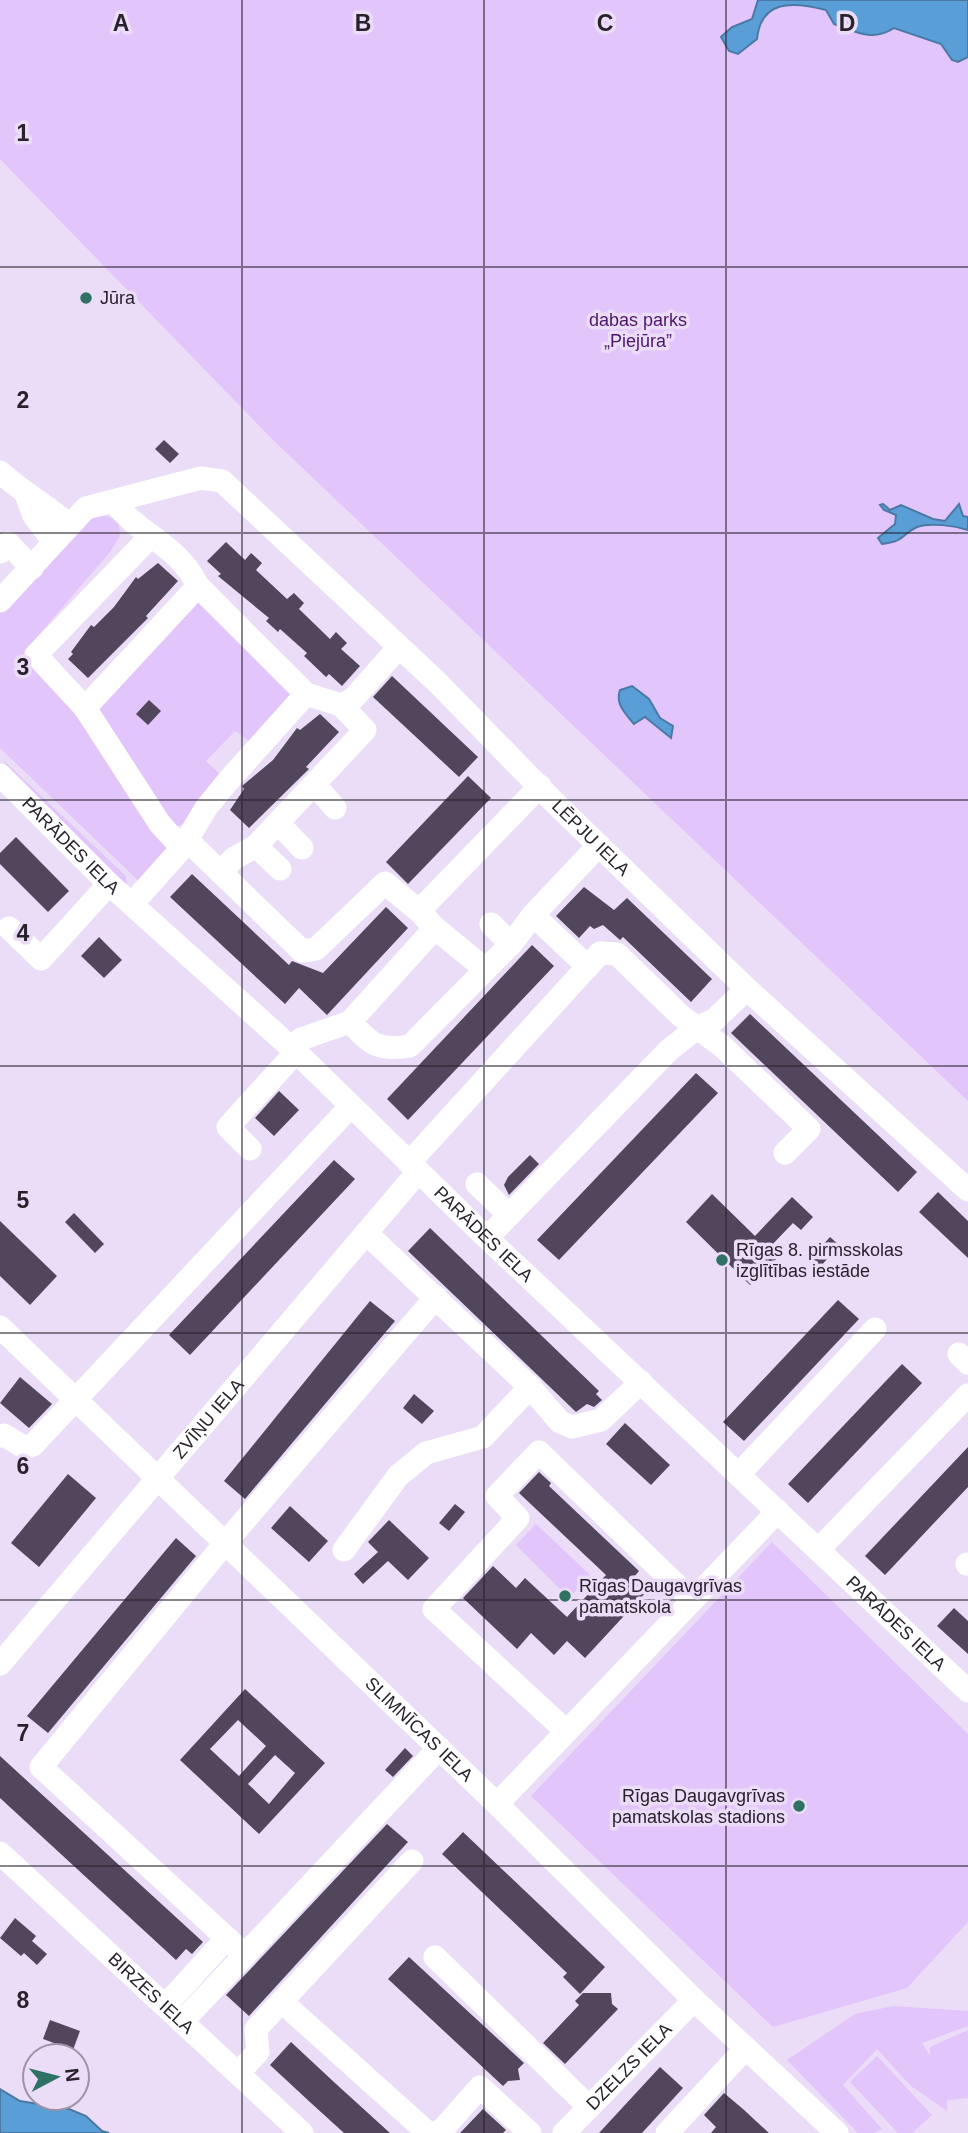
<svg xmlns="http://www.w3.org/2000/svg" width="968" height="2133" viewBox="0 0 968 2133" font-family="Arial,sans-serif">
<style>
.green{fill:#e2c5fa}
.water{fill:#5a9ed8;stroke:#4b79a4;stroke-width:2}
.building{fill:#52465c;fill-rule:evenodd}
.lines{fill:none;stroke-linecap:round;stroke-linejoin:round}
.minor{stroke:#fff;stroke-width:23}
.grid{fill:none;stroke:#28222c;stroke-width:2;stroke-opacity:0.55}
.poi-dot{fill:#2f7264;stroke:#ebddf8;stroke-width:2.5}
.labels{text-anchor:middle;stroke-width:7;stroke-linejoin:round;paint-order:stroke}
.poi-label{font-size:18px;fill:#28222c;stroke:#ebddf8;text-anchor:start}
.park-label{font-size:18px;fill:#4c176b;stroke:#ebddf8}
.street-label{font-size:18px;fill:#28222c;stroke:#ebddf8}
.grid-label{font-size:23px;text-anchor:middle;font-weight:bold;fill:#28222c;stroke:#ebddf8;stroke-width:7;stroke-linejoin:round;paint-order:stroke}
</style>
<rect width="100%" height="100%" fill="#ebddf8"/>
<!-- green -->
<g class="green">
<polygon points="0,0 968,0 968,1101 271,438 0,159"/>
<polygon points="107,516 119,522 120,536 110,552 24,652 79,716 170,853 145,887 0,748 0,612 91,517"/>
<polygon points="196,600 292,689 292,696 251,742 235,731 206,761 222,776 186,823 175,827 98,714 100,702"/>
<polygon points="3,760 126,876 127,888 19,783"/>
<polygon points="536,1524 590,1575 569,1598 516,1545"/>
<polygon points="772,1542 968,1734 968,1922 907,1988 773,2027 531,1796"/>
<polygon points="893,2006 968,2011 968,2026 922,2043 930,2056 930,2047 968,2030 968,2098 947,2100 947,2111 911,2086 877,2049 843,2085 882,2129 874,2133 858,2133 787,2060 855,2014"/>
<polygon points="877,2056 932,2115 912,2133 898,2133 850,2082"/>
</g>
<!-- water -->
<g class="water">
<path d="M758,0H968V57L958,62L952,60L941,44L894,28C873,42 856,32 834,24L826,10C792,1 761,0 757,39L738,54L729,51L721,37L732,27L752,19Z"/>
<path d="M883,504L890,510L901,505L933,519L945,521L959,504L963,516L968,517V530C955,526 931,522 917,527C901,534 907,541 882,544L878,538L895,524L896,515L884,510L880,505Z"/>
<path d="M632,686L649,699L660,718L673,726L671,738L645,717L634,724C625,713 615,704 620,690Z"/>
<polygon points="0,2089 20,2101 69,2109 86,2116 102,2131 109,2133 0,2133"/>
</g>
<!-- building -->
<g class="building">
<polygon points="164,440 179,454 170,463 155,449"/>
<polygon points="226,542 245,560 251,553 262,563 256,570 287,599 294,593 304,603 299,609 330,639 336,632 347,643 341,649 360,666 342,686 329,674 326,677 304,656 307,653 280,629 278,632 266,621 269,618 218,576 221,574 207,561"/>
<polygon points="158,563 178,581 146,616 148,618 88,678 68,659 73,654 71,652 91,625 94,627 114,607 136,577 138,579"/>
<polygon points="392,676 478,757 459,777 373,697"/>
<polygon points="149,700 161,711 148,725 136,714"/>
<polygon points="320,714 339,732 306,767 309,769 249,828 230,810 244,789 242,786 273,760 297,728 300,730"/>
<polygon points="468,776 491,798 408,884 386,862"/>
<polygon points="16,837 69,891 48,912 0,864 0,853"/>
<polygon points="192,874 289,965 292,961 323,973 386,907 408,928 327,1015 299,988 285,1004 170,897"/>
<polygon points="584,887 614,910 627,898 712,979 691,1002 623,937 620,940 603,925 594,929 590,926 579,938 556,916"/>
<polygon points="99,937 122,960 104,978 81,956"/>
<polygon points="532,945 554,966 408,1120 387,1099"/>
<polygon points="750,1014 917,1172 898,1192 731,1033"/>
<polygon points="696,1073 718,1093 559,1260 537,1240"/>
<polygon points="279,1091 299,1110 274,1136 255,1118"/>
<polygon points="530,1155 539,1164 509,1195 504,1185 508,1177"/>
<polygon points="334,1160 355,1179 190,1355 169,1335"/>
<polygon points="938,1192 968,1221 968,1258 919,1212"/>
<polygon points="712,1194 755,1236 792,1197 813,1217 801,1230 793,1223 768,1249 777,1258 750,1285 686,1222"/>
<polygon points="74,1213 104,1244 95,1253 65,1222"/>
<polygon points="0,1221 57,1276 30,1305 0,1276"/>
<polygon points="430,1228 599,1391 596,1394 602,1400 594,1407 587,1404 576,1412 408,1251"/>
<polygon points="830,1237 839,1245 821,1266 811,1258"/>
<polygon points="838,1300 859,1319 744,1441 723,1422"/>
<polygon points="370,1301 395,1321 245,1499 224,1481"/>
<polygon points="902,1364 922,1383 808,1503 788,1484"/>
<polygon points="20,1377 52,1404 29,1428 0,1403"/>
<polygon points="414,1394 434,1411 422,1424 403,1408"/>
<polygon points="625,1423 670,1465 651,1485 606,1444"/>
<polygon points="968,1447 968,1487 885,1575 865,1556"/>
<polygon points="539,1472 551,1483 549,1486 639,1571 634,1577 648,1590 585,1658 567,1641 554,1655 531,1633 517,1649 463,1598 493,1566 516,1588 525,1578 567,1617 606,1575 519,1493"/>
<polygon points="68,1474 96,1498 39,1567 11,1543"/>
<polygon points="455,1504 465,1512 449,1531 439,1523"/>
<polygon points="290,1506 328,1541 309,1562 271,1528"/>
<polygon points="389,1520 429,1558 408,1580 388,1561 363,1584 354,1574 378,1552 368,1542"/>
<polygon points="176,1538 196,1556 48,1733 27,1716"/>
<polygon points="954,1608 968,1621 968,1654 937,1626"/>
<path d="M245,1689L325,1763L259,1834L180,1760ZM238,1720L266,1746L239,1776L210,1749ZM275,1755L295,1773L269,1804L248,1784Z"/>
<polygon points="405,1748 413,1756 393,1777 385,1770"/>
<polygon points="0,1756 203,1942 192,1954 186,1949 176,1960 0,1798"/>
<polygon points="387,1824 408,1842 249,2016 226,1995"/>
<polygon points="463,1832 605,1967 580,1994 563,1977 567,1973 442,1854"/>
<polygon points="15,1918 36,1936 32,1941 47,1954 37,1965 24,1953 21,1956 0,1938"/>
<polygon points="409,1957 524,2063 518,2069 520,2080 508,2081 503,2086 388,1979"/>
<polygon points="583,1993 611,1993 612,2004 618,2009 565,2064 543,2043 579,2005 575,2001"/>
<polygon points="50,2020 80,2031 73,2050 43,2039"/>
<polygon points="291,2042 335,2083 390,2133 344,2133 311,2103 270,2065"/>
<polygon points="660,2067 683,2088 642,2133 599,2133"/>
<polygon points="724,2093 743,2109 769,2133 711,2133 716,2127 704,2115"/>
<polygon points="483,2109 506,2130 503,2133 460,2133"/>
</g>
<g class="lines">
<!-- minor -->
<g class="minor">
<path d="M0,472C22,492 46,505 68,524"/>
<polyline points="27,497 34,516 54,542"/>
<path d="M114,502C142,538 177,543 198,586"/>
<polyline points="150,537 36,655 85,708 160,824 182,848"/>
<polyline points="0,552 8,543 32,568"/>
<path id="s1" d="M0,601L86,508L201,478L222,481L437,682L554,802L747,989L968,1190"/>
<polyline points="341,705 353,699 399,647"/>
<polyline points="85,708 198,586 306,694 341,705 365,730 256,846 233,859 221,873"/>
<path id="s2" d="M0,775L109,884L296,1052L487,1238L968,1691"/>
<polyline points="315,785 335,808"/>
<polyline points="278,823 302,848"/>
<polyline points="187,840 302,951 316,949 385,883 419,911"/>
<polyline points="256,846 280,869"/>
<polyline points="132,904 182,848 206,808 228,781 306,694"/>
<polyline points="533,915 588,967"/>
<polyline points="491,924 511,944"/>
<polyline points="9,928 41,959 109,884"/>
<polyline points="435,928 485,969"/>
<path d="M350,1022C372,1045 378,1051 410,1046L511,944L533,915L599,845"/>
<polyline points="291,1048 301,1039 350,1022 435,928 419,911 540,786"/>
<polyline points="250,1149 228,1127 296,1052"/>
<polyline points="409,1163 600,953 617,954 681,1016 722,1046 809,1129 785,1153"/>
<polyline points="477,1184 509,1215"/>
<polyline points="366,1233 530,1387 560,1422 572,1427 601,1420 641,1382"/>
<polyline points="487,1238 669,1050 697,1028 714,1020 747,989"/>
<path id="s3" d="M0,1327L497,1804L694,2000L837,2133"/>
<polyline points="959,1354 968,1363"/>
<polyline points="0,1436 4,1435 25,1448 33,1445 351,1106"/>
<polyline points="739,1474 875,1329"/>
<polyline points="819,1549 968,1395"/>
<polyline points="344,1550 398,1476 426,1453 483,1437 530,1387"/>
<polyline points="967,1564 968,1564"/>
<path id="s4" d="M0,1664L418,1172"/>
<polyline points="566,1731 434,1609 518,1518 497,1496 539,1452 692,1600"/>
<polyline points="497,1804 778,1511"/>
<path id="s5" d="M0,1853L302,2133"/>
<polyline points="244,1954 41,1767 226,1542 436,1297"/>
<polyline points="435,1957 589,2107"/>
<polyline points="282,2002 428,2133"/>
<polyline points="165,2006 227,1938"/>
<polyline points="182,2022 439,1748"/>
<polyline points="238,2073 258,2052 256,2029 412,1861"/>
<polyline points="435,2133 442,2130 480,2087 530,2133"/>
<path id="s6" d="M564,2133L694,2000"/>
<polyline points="667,2133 746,2048"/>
</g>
</g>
<!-- grid -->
<path class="grid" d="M242,0V2133M484,0V2133M726,0V2133M0,267H968M0,533H968M0,800H968M0,1066H968M0,1333H968M0,1600H968M0,1866H968"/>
<!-- markers -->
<g class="poi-dot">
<circle cx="86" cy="298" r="7"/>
<circle cx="722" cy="1260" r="7"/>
<circle cx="565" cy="1596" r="7"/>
<circle cx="799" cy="1806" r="7"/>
</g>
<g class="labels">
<!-- poi labels -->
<g class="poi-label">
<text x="100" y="304">Jūra</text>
<text x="736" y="1256">Rīgas 8. pirmsskolas<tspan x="736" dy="21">izglītības iestāde</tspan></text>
<text x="579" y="1592">Rīgas Daugavgrīvas<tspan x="579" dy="21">pamatskola</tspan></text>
<text x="785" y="1802" text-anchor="end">Rīgas Daugavgrīvas<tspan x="785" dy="21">pamatskolas stadions</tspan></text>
</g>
<!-- park labels -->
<g class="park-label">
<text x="638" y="326">dabas parks<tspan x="638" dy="21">„Piejūra”</tspan></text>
</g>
<!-- street labels -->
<g class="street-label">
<text dy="6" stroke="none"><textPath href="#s1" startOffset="780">LĒPJU IELA</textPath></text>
<text dy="6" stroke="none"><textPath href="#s2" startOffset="100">PARĀDES IELA</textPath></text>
<text dy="6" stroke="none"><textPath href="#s2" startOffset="667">PARĀDES IELA</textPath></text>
<text dy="6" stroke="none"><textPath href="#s4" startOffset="322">ZVĪŅU IELA</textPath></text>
<text dy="6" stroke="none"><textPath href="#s2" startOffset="1234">PARĀDES IELA</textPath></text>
<text dy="6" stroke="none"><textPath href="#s3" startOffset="581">SLIMNĪCAS IELA</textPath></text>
<text dy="6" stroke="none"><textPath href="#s5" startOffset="206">BIRZES IELA</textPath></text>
<text dy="6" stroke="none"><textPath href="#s6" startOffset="93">DZELZS IELA</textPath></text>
</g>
</g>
<g class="grid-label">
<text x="121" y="31">A</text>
<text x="363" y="31">B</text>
<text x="605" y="31">C</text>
<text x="847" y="31">D</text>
<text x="23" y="141">1</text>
<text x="23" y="408">2</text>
<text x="23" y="675">3</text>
<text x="23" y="941">4</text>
<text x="23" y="1208">5</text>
<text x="23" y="1474">6</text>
<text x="23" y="1741">7</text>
<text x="23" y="2008">8</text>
</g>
<!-- north arrow -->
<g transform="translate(56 2077) rotate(83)"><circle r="33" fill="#ebddf8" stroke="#9d92a6" stroke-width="2"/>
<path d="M0-5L12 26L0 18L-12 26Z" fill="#2f7264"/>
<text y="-10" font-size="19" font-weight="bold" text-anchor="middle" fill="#28222c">N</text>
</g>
</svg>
